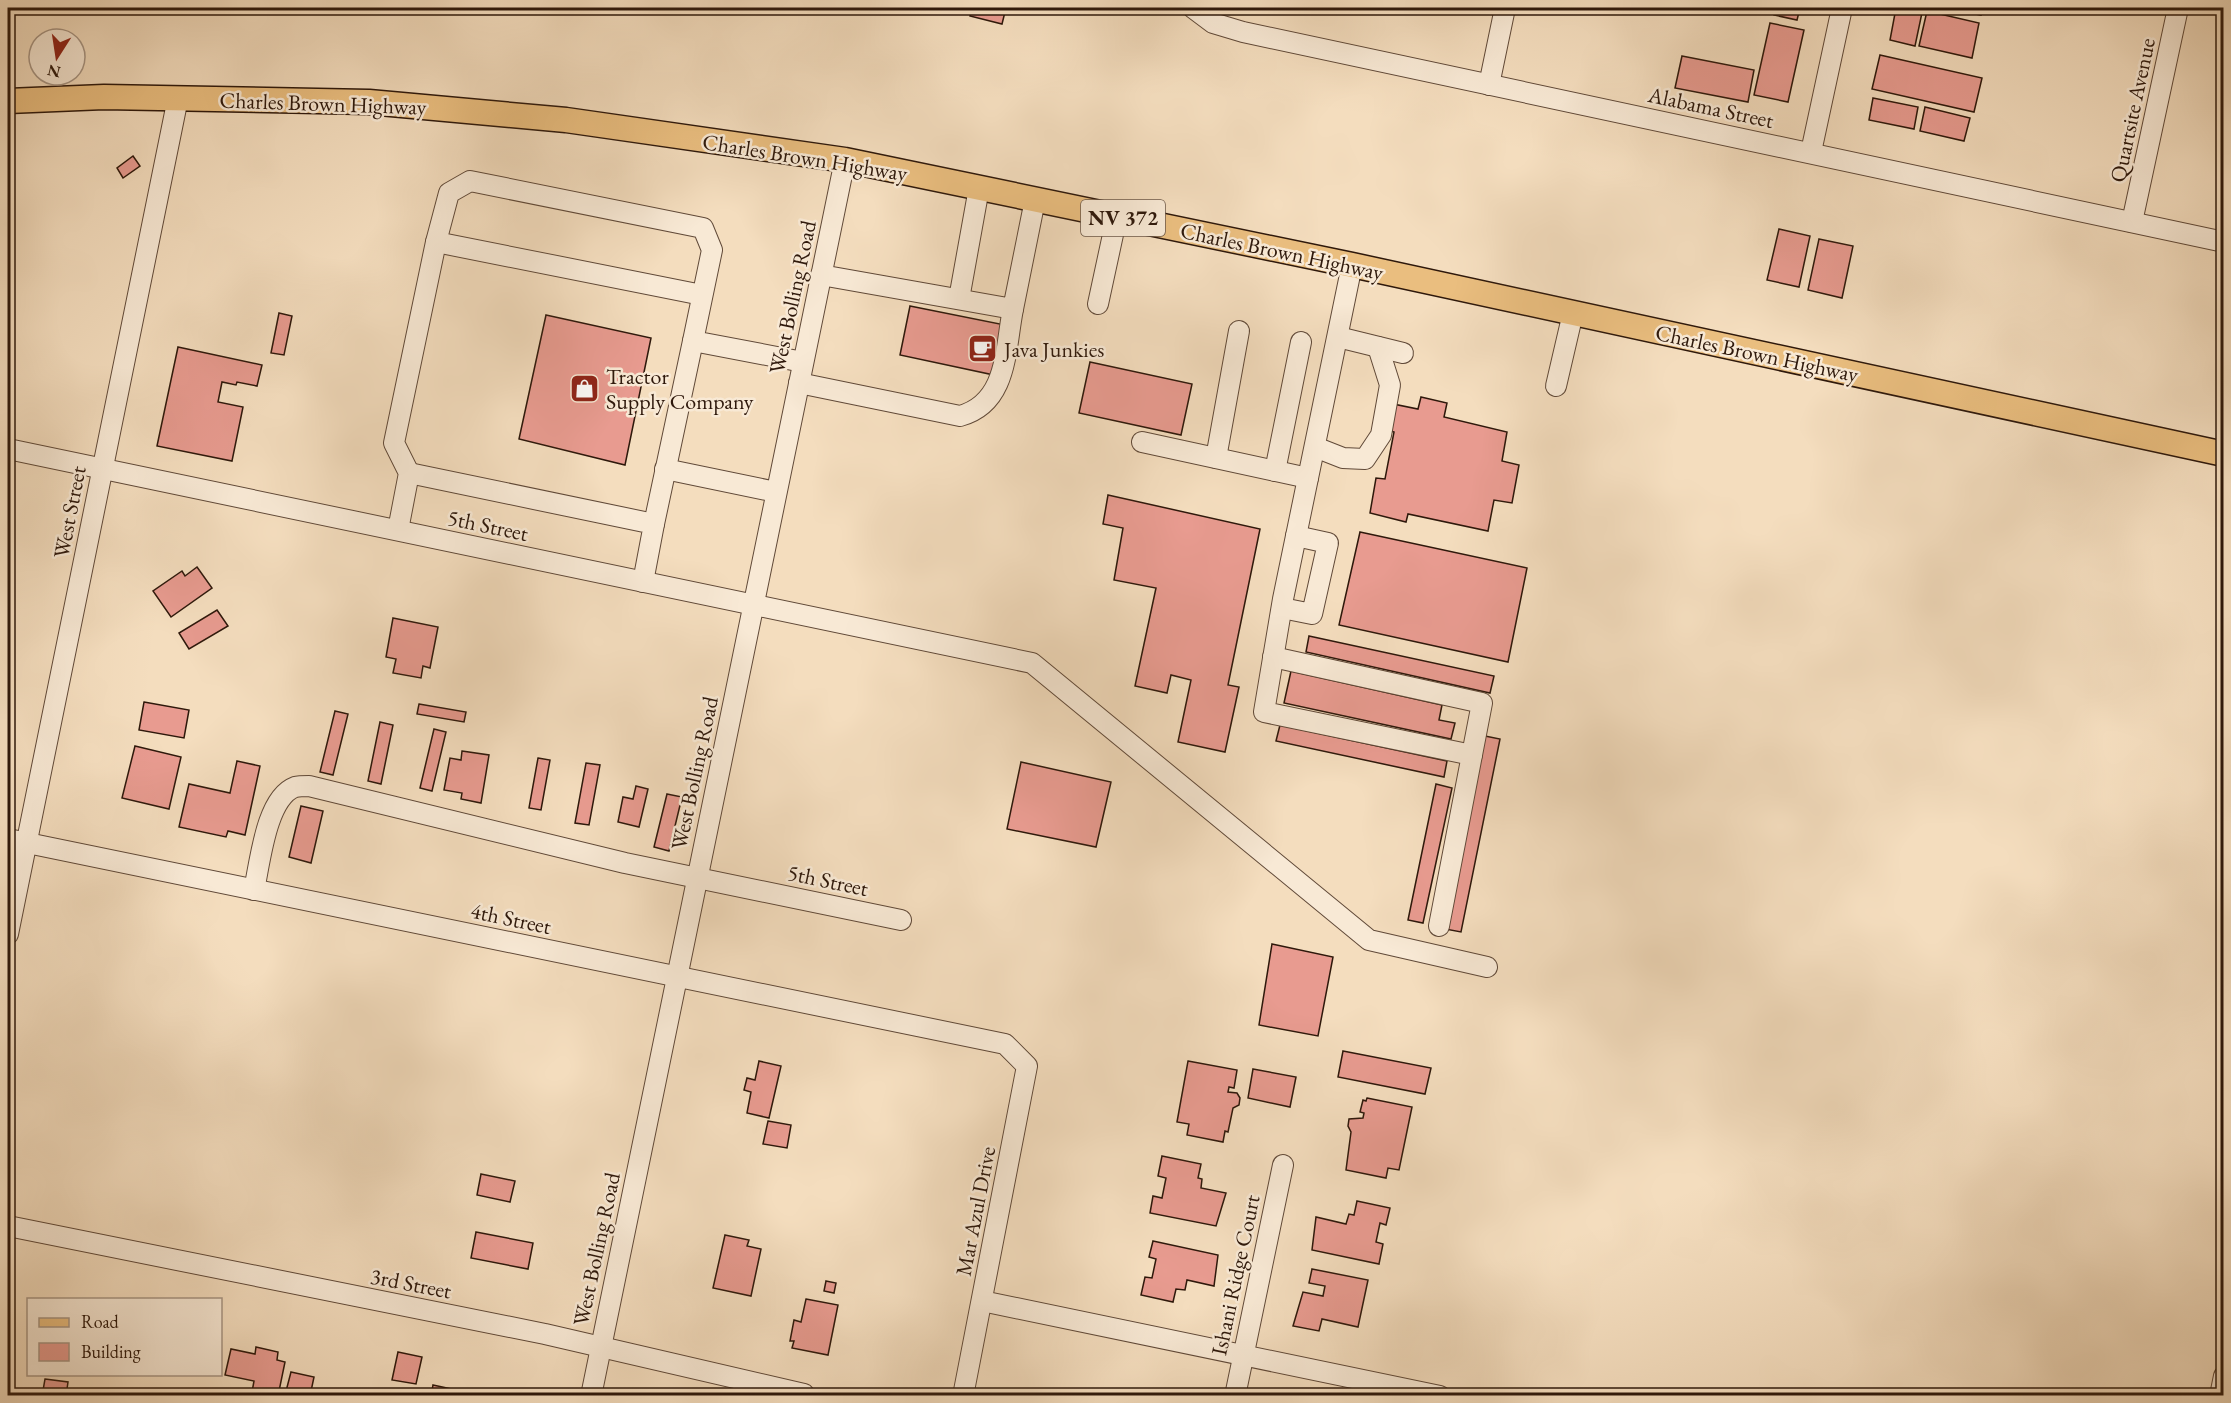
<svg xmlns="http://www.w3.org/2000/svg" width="2231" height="1403" viewBox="0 0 2231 1403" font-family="'EB Garamond',serif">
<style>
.building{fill:#e89b90;stroke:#2e180b;stroke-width:1.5}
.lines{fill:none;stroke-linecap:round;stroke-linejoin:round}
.minor-casing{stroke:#604938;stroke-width:22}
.major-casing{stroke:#2e180b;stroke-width:27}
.minor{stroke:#f8e9d5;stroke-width:20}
.major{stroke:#eabe7f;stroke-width:24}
.labels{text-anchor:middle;stroke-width:5;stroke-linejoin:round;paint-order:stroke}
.shield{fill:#f8e9d5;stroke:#6b5748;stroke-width:1.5}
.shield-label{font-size:21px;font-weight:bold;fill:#2e180b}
.street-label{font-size:22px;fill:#2e180b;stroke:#f8e9d5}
.poi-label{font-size:22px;fill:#2e180b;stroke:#f8e9d5;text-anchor:start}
</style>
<rect width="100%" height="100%" fill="#f4ddbe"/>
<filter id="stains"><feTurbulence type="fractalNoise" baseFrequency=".00333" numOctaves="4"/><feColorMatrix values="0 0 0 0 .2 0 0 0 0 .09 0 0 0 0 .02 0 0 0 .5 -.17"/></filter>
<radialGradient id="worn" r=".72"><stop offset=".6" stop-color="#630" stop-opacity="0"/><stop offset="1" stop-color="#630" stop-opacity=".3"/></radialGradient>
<!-- building -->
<g class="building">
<polygon points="972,8 1006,8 1002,24 970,16"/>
<polygon points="1776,8 1800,8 1797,20 1774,15"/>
<polygon points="1896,8 1923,8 1915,46 1890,40"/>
<polygon points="1944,8 1982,8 1981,15"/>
<polygon points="1927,11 1979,23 1972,58 1919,46"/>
<polygon points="1770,23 1804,30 1788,102 1754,95"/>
<polygon points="1880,55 1982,78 1974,112 1872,89"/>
<polygon points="1682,56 1754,70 1748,102 1675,88"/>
<polygon points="1873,98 1918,107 1914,129 1869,120"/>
<polygon points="1925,107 1970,118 1964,141 1920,131"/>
<polygon points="133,156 140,166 123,178 117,168"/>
<polygon points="1779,229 1810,236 1799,287 1767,280"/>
<polygon points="1819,239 1853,246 1842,298 1808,290"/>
<polygon points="910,306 1005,325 994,375 900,355"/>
<polygon points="279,313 292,316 284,355 271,353"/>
<polygon points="546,315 651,338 625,465 519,439"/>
<polygon points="178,347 262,365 257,386 237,382 236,385 222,382 218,402 243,407 232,461 157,446"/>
<polygon points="1090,362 1192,384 1181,435 1079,413"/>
<polygon points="1421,397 1447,403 1444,417 1507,432 1502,461 1519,465 1512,503 1494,500 1488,531 1408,514 1406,522 1370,513 1376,478 1385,479 1394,432 1387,430 1393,404 1418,409"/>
<polygon points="1108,495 1260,529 1228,685 1239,687 1225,752 1178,742 1191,680 1171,675 1167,693 1135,686 1156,588 1114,580 1123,528 1103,524"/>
<polygon points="1360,532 1527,568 1508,662 1339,625"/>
<polygon points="197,567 212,588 171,617 153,591 182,571 185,576"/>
<polygon points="217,610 228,626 189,649 179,633"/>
<polygon points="393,618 438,627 430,668 423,666 421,678 393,673 396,659 386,657"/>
<polygon points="1309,636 1494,676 1490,693 1306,652"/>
<polygon points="1291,671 1442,705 1439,720 1455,723 1451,739 1284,703"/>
<polygon points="144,702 189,710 184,738 139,730"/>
<polygon points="419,704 466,712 464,722 417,714"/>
<polygon points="335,711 348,714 333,775 320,772"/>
<polygon points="380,722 393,725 381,784 368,781"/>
<polygon points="1280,725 1447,761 1444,777 1276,741"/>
<polygon points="434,729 446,732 432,791 420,788"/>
<polygon points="1485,736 1500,739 1461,932 1445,929"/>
<polygon points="135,746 181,757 169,809 122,798"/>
<polygon points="462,751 489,755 481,803 461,799 462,793 444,790 450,758 461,760"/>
<polygon points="538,758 550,760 541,810 529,808"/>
<polygon points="237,761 260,766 245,835 228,831 226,837 179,827 189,784 230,793"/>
<polygon points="1021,762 1111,782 1096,847 1007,829"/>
<polygon points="586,763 600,765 589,825 575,823"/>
<polygon points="1436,784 1452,788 1423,923 1408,920"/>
<polygon points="636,786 648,789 639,827 618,822 623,797 633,799"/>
<polygon points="667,794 682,797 669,851 654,847"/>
<polygon points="301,806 323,811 311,863 289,857"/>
<polygon points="1272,944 1333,957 1318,1036 1259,1025"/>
<polygon points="1343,1051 1431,1068 1425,1094 1338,1077"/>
<polygon points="759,1061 781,1066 769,1118 747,1113 751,1092 744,1090 747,1078 755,1080"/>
<polygon points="1188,1061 1237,1070 1234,1088 1229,1087 1228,1092 1237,1093 1240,1098 1239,1105 1233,1108 1228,1132 1225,1131 1223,1142 1187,1135 1189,1124 1177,1122"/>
<polygon points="1253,1069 1296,1077 1290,1107 1248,1098"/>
<polygon points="1367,1098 1412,1107 1399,1170 1388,1168 1386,1178 1346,1170 1351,1132 1348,1126 1349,1119 1363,1118 1364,1113 1360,1112 1363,1100 1366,1101"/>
<polygon points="768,1121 791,1125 787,1148 763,1144"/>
<polygon points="1162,1156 1201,1164 1198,1178 1202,1179 1201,1188 1226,1193 1216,1226 1150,1213 1153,1196 1162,1198 1166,1178 1158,1176"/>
<polygon points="481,1174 515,1181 510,1202 477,1195"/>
<polygon points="1357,1201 1390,1208 1386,1225 1380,1223 1376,1242 1383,1244 1379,1264 1312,1250 1316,1217 1346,1224 1349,1214 1354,1215"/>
<polygon points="476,1232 533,1243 528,1269 471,1258"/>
<polygon points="725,1235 749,1240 747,1246 761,1249 751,1296 713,1288"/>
<polygon points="1153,1241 1218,1255 1214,1286 1187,1280 1185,1290 1176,1289 1173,1302 1141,1295 1145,1277 1152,1278 1156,1259 1149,1257"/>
<polygon points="1312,1269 1368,1280 1358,1327 1322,1319 1319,1331 1293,1326 1303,1292 1323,1296 1325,1286 1309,1283"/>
<polygon points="826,1281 836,1283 834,1293 824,1291"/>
<polygon points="806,1299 838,1305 828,1355 792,1348 794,1341 790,1341 794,1320 801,1322"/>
<polygon points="256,1347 278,1352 277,1360 285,1362 278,1396 252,1392 254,1381 225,1375 231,1349 255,1354"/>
<polygon points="398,1352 422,1357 416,1384 392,1380"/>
<polygon points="291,1372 314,1377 310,1396 285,1395"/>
<polygon points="45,1379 68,1382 66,1396 42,1396"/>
<polygon points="433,1385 484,1396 431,1396"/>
</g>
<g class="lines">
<defs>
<g id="minor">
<polyline points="1193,8 1213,23 1243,32 2224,242"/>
<polyline points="1489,85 1505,8"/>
<polyline points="1811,152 1842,8"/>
<polyline points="2132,222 2178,8"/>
<polyline points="436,242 702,295"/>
<polyline points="1352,265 1283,599 1264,712 1472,755"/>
<polyline points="821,275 1013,309 1035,200"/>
<polyline points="959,299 979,188"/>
<polyline points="1098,304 1117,216"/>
<polyline points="1338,337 1403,353"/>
<path d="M799,383L960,416C1008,403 1005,349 1013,309"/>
<polyline points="1556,386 1573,313"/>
<polyline points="1142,442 1308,478"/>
<polyline points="1315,447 1343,458 1365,459 1381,435 1390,385 1378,347"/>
<polyline points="8,449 1032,663 1369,940 1487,967"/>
<polyline points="1216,458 1239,331"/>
<polyline points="665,469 776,492"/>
<polyline points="1275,471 1301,342"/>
<polyline points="409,473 654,524 643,582"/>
<polyline points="654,524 693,341"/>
<polyline points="398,530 409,473 394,443 436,242 449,193 470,181 703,228 712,250 693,341 803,362"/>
<polyline points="1282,608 1312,614 1328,543 1296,536"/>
<polyline points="1273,657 1482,703 1439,926"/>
<polyline points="8,839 1005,1044 1027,1066 963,1396"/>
<path d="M254,890C260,863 266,798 295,787C299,786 305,786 309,786L625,863L901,920"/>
<polyline points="8,934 178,98"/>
<polyline points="8,1226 545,1334 804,1394"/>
<polyline points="982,1301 1440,1396"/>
<polyline points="591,1396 845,160"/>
<polyline points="1235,1396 1283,1165"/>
<polyline points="2220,1396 2224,1376"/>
</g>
<polyline id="major" points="8,101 104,97 369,102 566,120 845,160 1352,265 2224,454"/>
</defs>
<!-- minor casing -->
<use href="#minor" class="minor-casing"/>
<!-- major casing -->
<use href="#major" class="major-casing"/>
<!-- minor -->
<use href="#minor" class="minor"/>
<!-- major -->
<use href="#major" class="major"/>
</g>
<!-- icons -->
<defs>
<symbol id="cafe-square" viewBox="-11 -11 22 22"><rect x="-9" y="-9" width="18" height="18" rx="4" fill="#8f2418" stroke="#f8e9d5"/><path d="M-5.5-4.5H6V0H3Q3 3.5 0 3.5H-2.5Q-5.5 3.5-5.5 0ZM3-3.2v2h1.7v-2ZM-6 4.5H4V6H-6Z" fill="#fff"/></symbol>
<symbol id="shop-square" viewBox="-11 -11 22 22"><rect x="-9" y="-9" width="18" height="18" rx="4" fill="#8f2418" stroke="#f8e9d5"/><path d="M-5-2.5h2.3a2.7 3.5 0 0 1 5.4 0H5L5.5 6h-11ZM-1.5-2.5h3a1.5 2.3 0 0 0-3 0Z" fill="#fff"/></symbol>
</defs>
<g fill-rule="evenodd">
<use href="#cafe-square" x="966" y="332" width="33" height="33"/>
<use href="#shop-square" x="568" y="372" width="33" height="33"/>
</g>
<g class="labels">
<!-- shield labels -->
<rect class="shield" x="1081" y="200" width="84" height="36" rx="4.5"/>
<g class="shield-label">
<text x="1123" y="225">NV 372</text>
</g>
<!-- street labels -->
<g class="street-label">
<text transform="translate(323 103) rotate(2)" y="8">Charles Brown Highway</text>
<text transform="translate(1711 107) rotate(12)" y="8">Alabama Street</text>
<text transform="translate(2132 110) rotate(-78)" y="8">Quartsite Avenue</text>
<text transform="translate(805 157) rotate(9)" y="8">Charles Brown Highway</text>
<text transform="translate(1282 251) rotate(12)" y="8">Charles Brown Highway</text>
<text transform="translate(792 297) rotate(-78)" y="8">West Bolling Road</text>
<text transform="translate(1757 353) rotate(12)" y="8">Charles Brown Highway</text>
<text transform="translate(69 512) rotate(-79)" y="8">West Street</text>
<text transform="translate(488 525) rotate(12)" y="8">5th Street</text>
<text transform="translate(694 773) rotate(-78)" y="8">West Bolling Road</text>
<text transform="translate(828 880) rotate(12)" y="8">5th Street</text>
<text transform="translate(511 918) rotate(12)" y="8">4th Street</text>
<text transform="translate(975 1211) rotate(-79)" y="8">Mar Azul Drive</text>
<text transform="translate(596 1249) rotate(-78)" y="8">West Bolling Road</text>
<text transform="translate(1235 1275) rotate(-78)" y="8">Ishani Ridge Court</text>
<text transform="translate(411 1283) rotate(11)" y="8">3rd Street</text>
</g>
<!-- poi labels -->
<g class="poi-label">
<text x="1004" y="357">Java Junkies</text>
<text x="606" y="384">Tractor<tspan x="606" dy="25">Supply Company</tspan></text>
</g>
</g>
<!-- margin -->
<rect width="2231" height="1403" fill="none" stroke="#f4ddbe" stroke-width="30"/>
<rect x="9" y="9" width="2213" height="1385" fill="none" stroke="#2e180b" stroke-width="3"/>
<rect x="15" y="15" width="2201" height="1373" fill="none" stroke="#2e180b" stroke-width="1.5"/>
<!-- legend -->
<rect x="27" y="1298" width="195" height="78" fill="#f8e9d5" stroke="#a79584" stroke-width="1.5"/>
<rect x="39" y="1318" width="30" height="9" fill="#eabe7f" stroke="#a79584" stroke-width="1.5"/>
<text x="81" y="1328" font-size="18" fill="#2e180b">Road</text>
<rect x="39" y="1343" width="30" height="18" fill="#e89b90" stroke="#a79584" stroke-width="1.5"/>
<text x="81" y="1358" font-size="18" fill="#2e180b">Building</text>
<!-- north arrow -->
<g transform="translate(57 57) rotate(192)"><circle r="28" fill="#f8e9d5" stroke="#a79584" stroke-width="1.5"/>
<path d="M0-4.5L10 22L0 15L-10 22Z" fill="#8f2418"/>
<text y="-9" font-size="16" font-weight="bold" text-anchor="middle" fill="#2e180b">N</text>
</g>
<rect width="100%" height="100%" filter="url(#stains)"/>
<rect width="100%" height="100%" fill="url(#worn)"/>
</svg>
